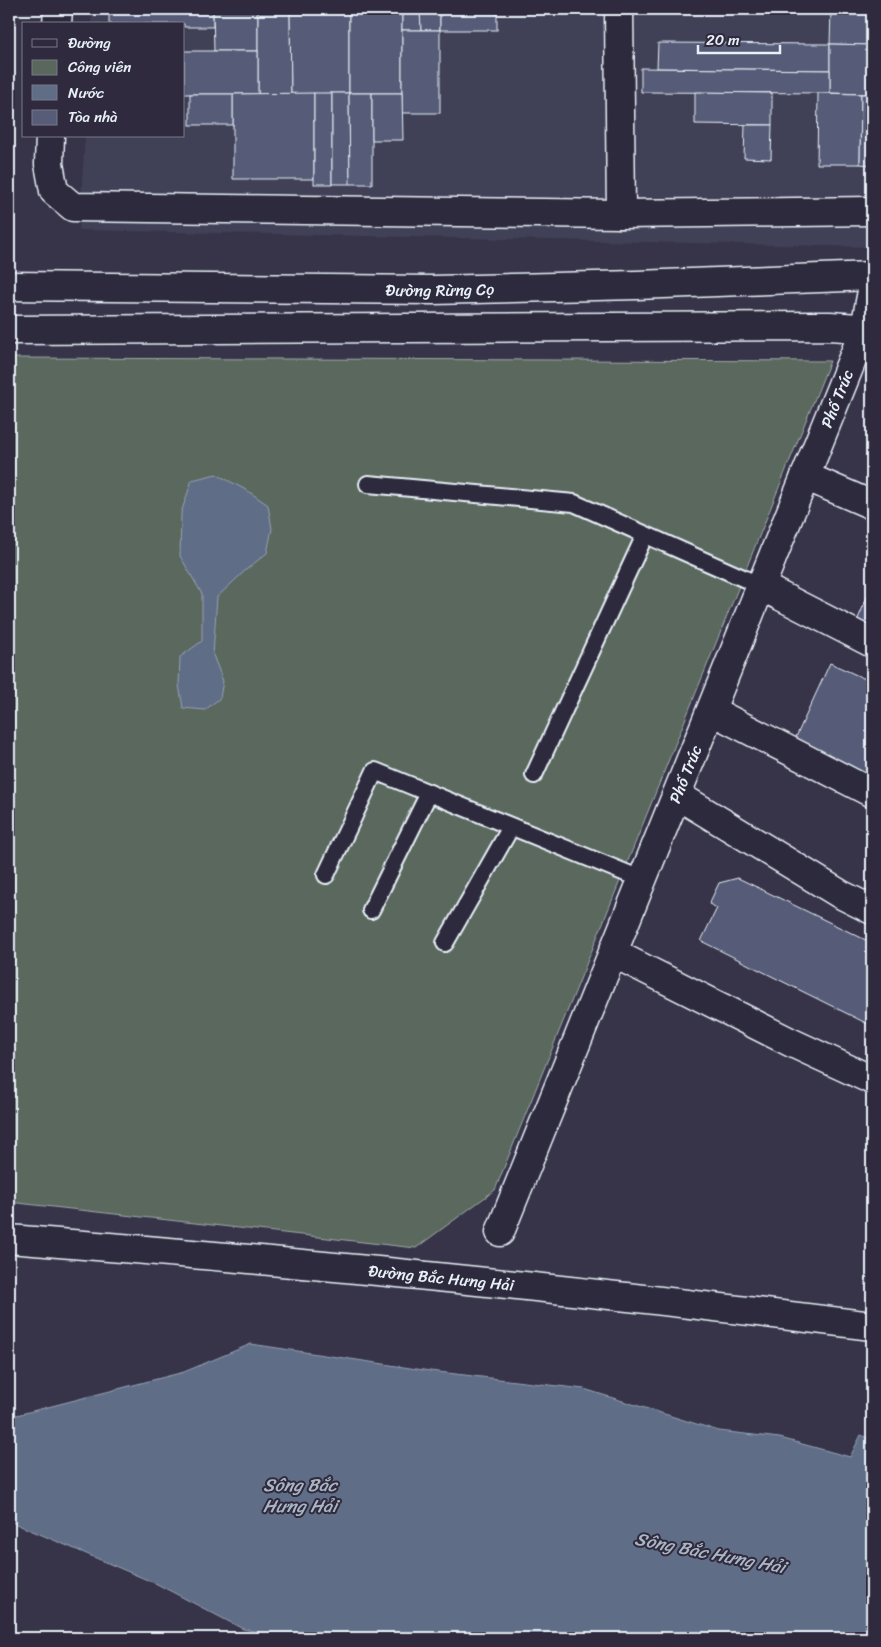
<svg xmlns="http://www.w3.org/2000/svg" width="881" height="1647" viewBox="0 0 881 1647" font-family="Sriracha,sans-serif">
<style>
.built{fill:#414057}
.green{fill:#5a675d;stroke:#a1acaa}
.water{fill:#606d87;stroke:#96a2b4}
.building{fill:#575c78;stroke:#e8f1f8}
.lines{fill:none;stroke-linecap:round;stroke-linejoin:round}
.service-casing{stroke:#e8f1f8;stroke-width:20}
.minor-casing{stroke:#e8f1f8;stroke-width:31}
.tertiary-casing{stroke:#e8f1f8;stroke-width:31}
.service{stroke:#2f2a3d;stroke-width:16}
.minor{stroke:#2f2a3d;stroke-width:28}
.tertiary{stroke:#2f2a3d;stroke-width:28}
.labels{text-anchor:middle;stroke-width:4;stroke-linejoin:round;paint-order:stroke}
.street-label{font-size:16px;fill:#e8f1f8;stroke:#2f2a3d}
.water-label{font-size:18px;font-style:italic;fill:#abb6c5;stroke:#2f2a3d}
</style>
<rect width="100%" height="100%" fill="#373449"/>
<filter id="ink" filterUnits="userSpaceOnUse"><feTurbulence type="fractalNoise" baseFrequency=".02" numOctaves="2"/><feDisplacementMap in="SourceGraphic" scale="10" xChannelSelector="R" yChannelSelector="G"/><feConvolveMatrix kernelMatrix="1 2 1 2 8 2 1 2 1" color-interpolation-filters="sRGB"/></filter>
<g filter="url(#ink)">
<!-- built -->
<polygon class="built" points="92,9 872,9 872,247 79,230 85,136 184,136 184,24 91,24"/>
<!-- green -->
<polygon class="green" points="9,358 830,361 495,1190 416,1248 9,1202"/>
<!-- water -->
<g class="water">
<polygon points="216,474 248,491 268,505 272,529 267,553 247,569 217,597 213,655 223,681 220,698 205,710 183,708 179,685 180,657 202,641 202,594 180,556 181,513 192,480"/>
<polygon points="251,1344 430,1371 584,1389 719,1431 780,1438 850,1457 861,1435 872,1440 872,1638 288,1638 243,1629 157,1584 9,1521 9,1417 184,1372"/>
</g>
<!-- building -->
<g class="building">
<polygon points="109,9 213,9 213,27 184,27 184,24 109,24"/>
<polygon points="213,9 258,9 258,51 214,51"/>
<polygon points="258,9 290,9 291,94 258,94"/>
<polygon points="290,9 349,9 349,93 291,94"/>
<rect x="349" y="9" width="53" height="84"/>
<polygon points="402,9 420,9 421,30 402,30"/>
<polygon points="420,9 440,9 440,30 421,30"/>
<rect x="440" y="9" width="57" height="21"/>
<polygon points="831,9 872,9 872,45 830,44"/>
<rect x="402" y="30" width="38" height="83"/>
<polygon points="658,43 830,44 830,70 657,68"/>
<polygon points="830,44 872,45 872,94 830,93"/>
<rect x="184" y="51" width="74" height="43"/>
<polygon points="641,68 830,70 830,93 641,92"/>
<polygon points="695,92 772,93 772,125 695,124"/>
<polygon points="314,93 314,179 233,179 233,94"/>
<rect x="314" y="93" width="18" height="91"/>
<polygon points="332,93 349,93 350,184 332,184"/>
<polygon points="349,93 372,93 372,184 350,184"/>
<polygon points="372,93 402,93 403,140 372,140"/>
<polygon points="818,93 861,94 860,164 817,164"/>
<rect x="190" y="94" width="43" height="31"/>
<polygon points="861,94 872,94 872,165 860,164"/>
<polygon points="745,125 772,125 771,159 744,158"/>
<polygon points="872,586 872,628 857,621"/>
<polygon points="830,663 872,682 872,781 803,750 796,737"/>
<polygon points="738,878 872,943 872,1026 701,941 717,908 709,904 719,883"/>
</g>
<g class="lines">
<defs>
<g id="service">
<polyline points="368,484 574,503 761,586"/>
<polyline points="534,775 645,535"/>
<polyline points="326,875 375,771 643,880"/>
<polyline points="371,910 429,793"/>
<polyline points="445,943 511,827"/>
</g>
<g id="minor">
<polyline points="619,9 621,214"/>
<polyline points="57,24 58,9"/>
<polyline points="50,136 49,164 54,191 73,207 621,214 872,211"/>
<polyline points="805,476 872,505"/>
<polyline points="761,586 872,643"/>
<polyline points="712,711 872,793"/>
<polyline points="677,795 840,894 872,910"/>
<polyline points="613,953 790,1042 872,1080"/>
<path id="s1" d="M500,1232L865,328L872,291"/>
</g>
<g id="tertiary">
<path id="s2" d="M9,286L433,290L637,285L872,276"/>
<polyline points="9,330 830,326 872,329"/>
<path id="s3" d="M9,1239C297,1261 585,1290 872,1326"/>
</g>
</defs>
<!-- service casing -->
<use href="#service" class="service-casing"/>
<!-- minor casing -->
<use href="#minor" class="minor-casing"/>
<!-- tertiary casing -->
<use href="#tertiary" class="tertiary-casing"/>
<!-- service -->
<use href="#service" class="service"/>
<!-- minor -->
<use href="#minor" class="minor"/>
<!-- tertiary -->
<use href="#tertiary" class="tertiary"/>
</g>
</g>
<g class="labels">
<!-- street labels -->
<g class="street-label">
<text dy="6" stroke="none"><textPath href="#s2" startOffset="431">Đường Rừng Cọ</textPath></text>
<text dy="6" stroke="none"><textPath href="#s1" startOffset="899">Phố Trúc</textPath></text>
<text dy="6" stroke="none"><textPath href="#s1" startOffset="494">Phố Trúc</textPath></text>
<text dy="6" stroke="none"><textPath href="#s3" startOffset="434">Đường Bắc Hưng Hải</textPath></text>
</g>
<!-- water labels -->
<g class="water-label">
<text x="300" y="1491">Sông Bắc<tspan x="300" dy="21">Hưng Hải</tspan></text>
<text transform="translate(710 1553) rotate(11)" y="6">Sông Bắc Hưng Hải</text>
</g>
</g>
<!-- margin -->
<rect width="881" height="1647" fill="none" stroke="#2f2a3d" stroke-width="30"/>
<rect x="15" y="15" width="851" height="1617" fill="none" stroke="#e8f1f8" stroke-width="2" filter="url(#ink)"/>
<!-- legend -->
<rect x="22" y="22" width="162" height="115" fill="#2f2a3d" stroke="#797a88"/>
<rect x="32" y="39" width="25" height="8" fill="#2f2a3d" stroke="#797a88"/>
<text x="68" y="48" font-size="15" fill="#e8f1f8">Đường</text>
<rect x="32" y="60" width="25" height="15" fill="#5a675d" stroke="#797a88"/>
<text x="68" y="72" font-size="15" fill="#e8f1f8">Công viên</text>
<rect x="32" y="85" width="25" height="15" fill="#606d87" stroke="#797a88"/>
<text x="68" y="98" font-size="15" fill="#e8f1f8">Nước</text>
<rect x="32" y="110" width="25" height="15" fill="#575c78" stroke="#797a88"/>
<text x="68" y="122" font-size="15" fill="#e8f1f8">Tòa nhà</text>
<!-- scale -->
<path d="M698 45v8h82v-8" fill="none" stroke="#e8f1f8" stroke-width="2.5"/>
<text x="706" y="45" font-size="15" fill="#e8f1f8" stroke="#2f2a3d" stroke-width="4" paint-order="stroke">20 m</text>
</svg>
